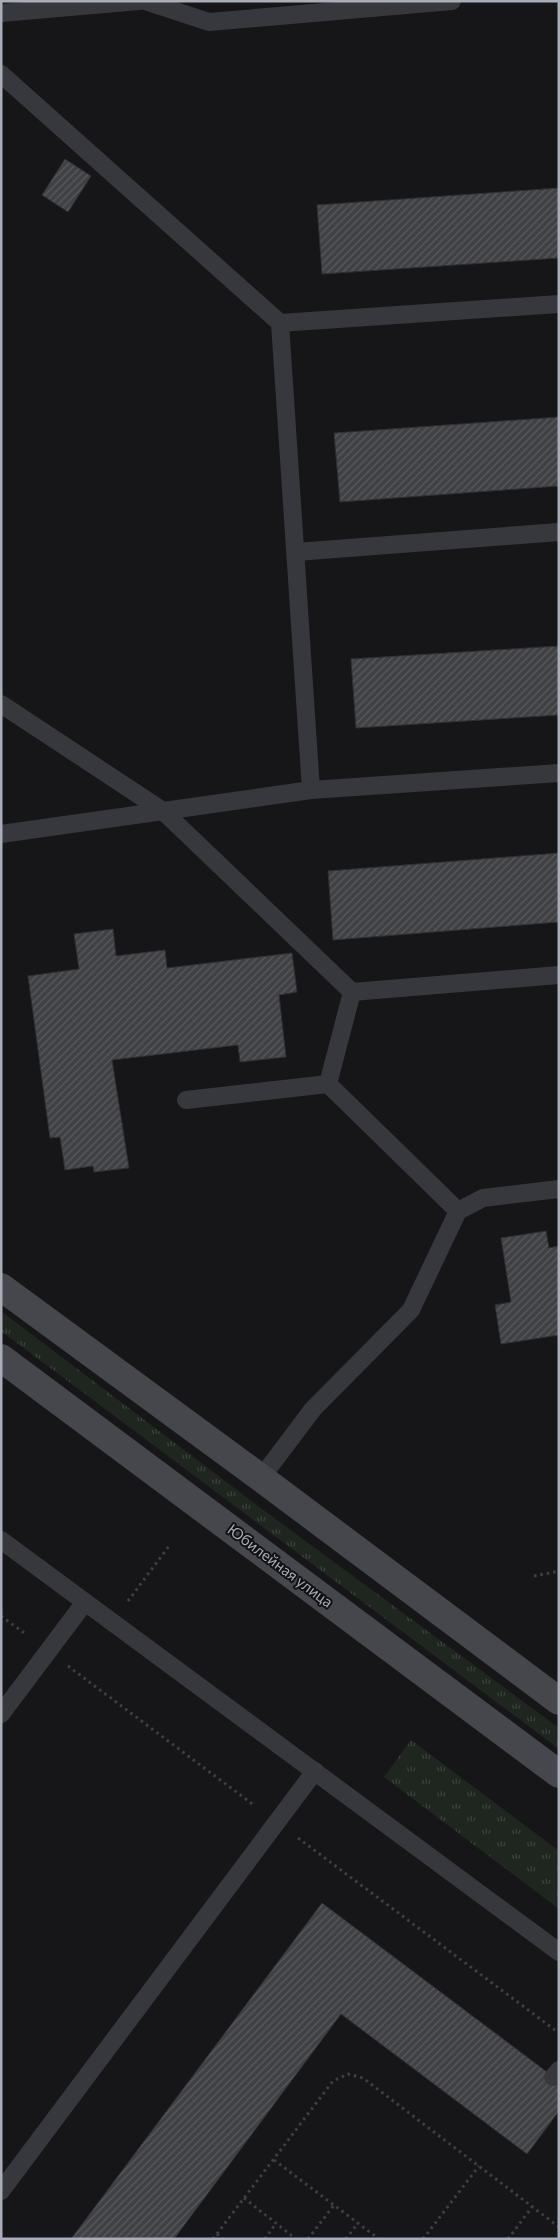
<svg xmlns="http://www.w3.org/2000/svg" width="560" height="2240" viewBox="0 0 560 2240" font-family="Commissioner,sans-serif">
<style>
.grass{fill:url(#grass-tufts)}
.building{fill:url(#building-hatch);stroke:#303034}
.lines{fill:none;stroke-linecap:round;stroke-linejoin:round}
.path{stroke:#3d3f44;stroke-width:3;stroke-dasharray:2.5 4;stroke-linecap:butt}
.service{stroke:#37383d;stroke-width:18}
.secondary{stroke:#45474d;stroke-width:28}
.labels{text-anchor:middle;stroke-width:4;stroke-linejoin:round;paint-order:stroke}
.street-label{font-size:15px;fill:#a8adb8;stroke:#111113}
</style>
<defs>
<pattern id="grass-tufts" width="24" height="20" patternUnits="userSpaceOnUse" patternTransform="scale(1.25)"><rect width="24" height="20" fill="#1e261f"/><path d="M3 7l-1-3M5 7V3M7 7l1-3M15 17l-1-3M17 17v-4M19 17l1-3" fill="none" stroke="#3c433d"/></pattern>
<pattern id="building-hatch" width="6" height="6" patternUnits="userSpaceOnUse" patternTransform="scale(1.25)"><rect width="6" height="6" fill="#404145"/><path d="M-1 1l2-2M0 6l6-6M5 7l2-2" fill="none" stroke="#595a5e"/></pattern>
</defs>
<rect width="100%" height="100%" fill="#161618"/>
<!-- grass -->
<g class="grass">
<polygon points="1,1311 262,1509 559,1728 559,1749 1,1331"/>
<polygon points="411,1740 559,1851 559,1909 384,1777"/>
</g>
<!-- building -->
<g class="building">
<polygon points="65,159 91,176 68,212 42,195"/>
<polygon points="559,188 559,258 322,274 317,205"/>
<polygon points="559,417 559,486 340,502 334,433"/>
<polygon points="559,646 559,715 356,728 351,659"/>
<polygon points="559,853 559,922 333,940 328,871"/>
<polygon points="113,929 116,956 165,950 167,968 292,953 297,992 279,995 286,1057 240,1062 238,1045 112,1060 129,1168 94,1172 93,1166 65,1170 60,1137 50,1138 28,976 79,969 74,934"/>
<polygon points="546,1231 549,1248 559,1246 559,1335 501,1344 495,1305 511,1302 501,1238"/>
<polygon points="322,1903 559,2081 559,2111 527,2154 341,2014 174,2239 71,2239"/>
</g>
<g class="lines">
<!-- path -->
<g class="path">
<polyline points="534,1576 559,1571"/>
<polyline points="128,1601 169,1546"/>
<polyline points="1,1616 27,1635"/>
<polyline points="68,1666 255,1806"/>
<polyline points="298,1838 559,2033"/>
<polyline points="274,2160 379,2239"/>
<polyline points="244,2198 296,2239"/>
<polyline points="217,2234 223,2239"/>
<polyline points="213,2239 333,2081 348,2074 363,2078 559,2227"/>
<polyline points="265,2239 276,2223"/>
<polyline points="308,2239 334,2205"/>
<polyline points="346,2239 358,2223"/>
<polyline points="423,2239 479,2166"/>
<polyline points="508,2239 532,2207"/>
</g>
<!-- service -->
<g class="service">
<polyline points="145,1 209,22 452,1"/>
<polyline points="1,13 139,1"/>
<polyline points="1,74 280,323"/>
<polyline points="296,552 559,532"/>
<polyline points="1,704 163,811 352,992"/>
<polyline points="311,790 280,323 559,304"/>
<polyline points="1,834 311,790 559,773"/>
<polyline points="328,1084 458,1211"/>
<polyline points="186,1100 328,1084 352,992 559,975"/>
<polyline points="261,1478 313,1409 411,1310 458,1211 483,1198 559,1189"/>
<polyline points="1,1540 85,1602 1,1714"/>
<polyline points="85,1602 559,1952"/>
<polyline points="553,2077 559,2070"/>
<polyline points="1,2191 315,1771"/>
</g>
<!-- secondary -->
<g class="secondary">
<polyline points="1,1287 261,1478 559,1701"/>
<polyline points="1,1358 559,1774"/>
</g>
</g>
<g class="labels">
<!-- street labels -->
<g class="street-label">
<text transform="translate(280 1566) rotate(37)" y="5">Юбилейная улица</text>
</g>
</g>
<!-- border -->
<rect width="560" height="2240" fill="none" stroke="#a8adb8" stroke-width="5"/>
</svg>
